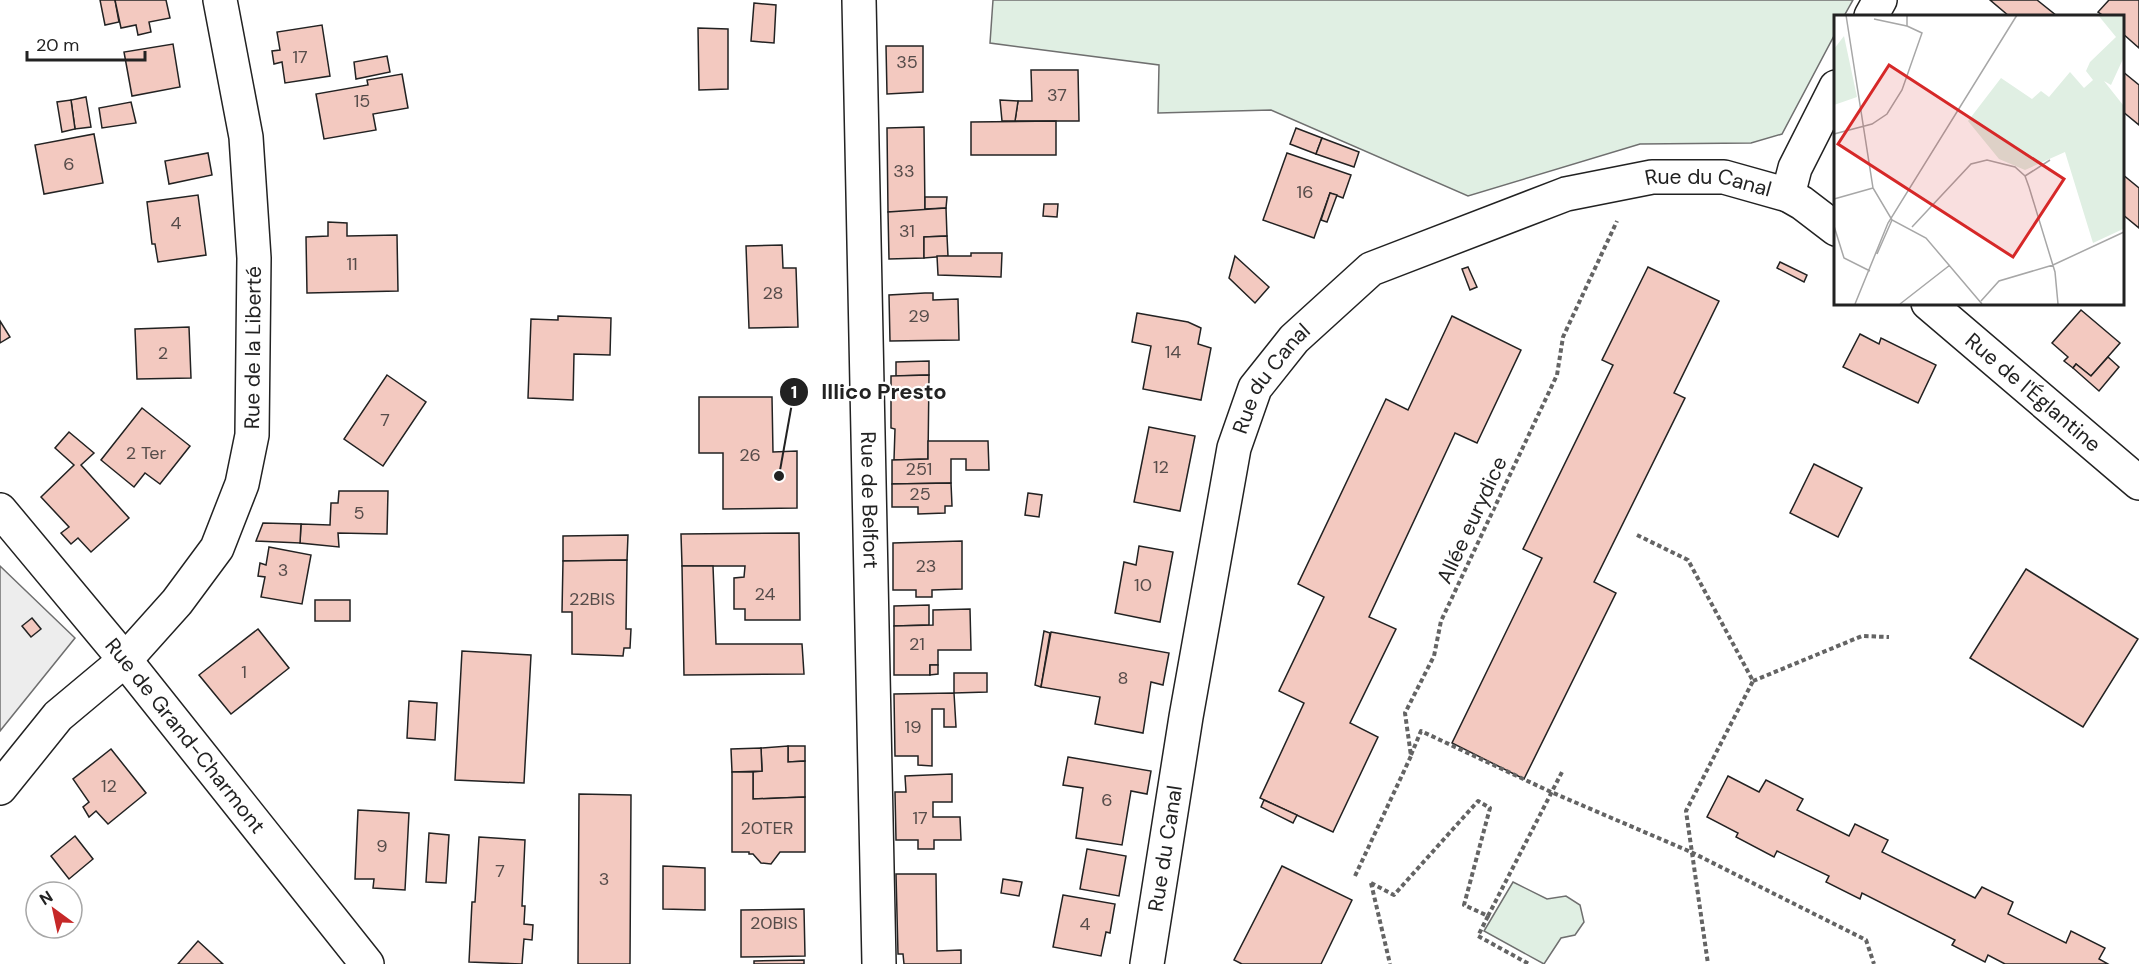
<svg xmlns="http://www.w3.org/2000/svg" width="2139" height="964" viewBox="0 0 2139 964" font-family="'DM Sans',sans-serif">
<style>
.green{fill:#e0efe3;stroke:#6f6f6f;stroke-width:1.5}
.parking{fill:#ededed;stroke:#6f6f6f;stroke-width:1.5}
.building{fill:#f3c9c0;stroke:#222;stroke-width:1.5}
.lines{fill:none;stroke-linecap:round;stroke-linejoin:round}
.minor-casing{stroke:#222;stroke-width:36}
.tertiary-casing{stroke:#222;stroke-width:36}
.secondary-casing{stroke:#222;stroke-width:36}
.path{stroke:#646464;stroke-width:4;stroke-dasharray:4.5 3;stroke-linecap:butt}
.minor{stroke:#fff;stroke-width:33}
.tertiary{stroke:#fff;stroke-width:33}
.secondary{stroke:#fff;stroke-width:33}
.labels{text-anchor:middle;stroke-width:4.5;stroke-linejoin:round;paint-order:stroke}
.number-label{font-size:18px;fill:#564c4a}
.street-label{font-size:21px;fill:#222;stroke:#fff}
.inset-road{fill:none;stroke:#a7a7a7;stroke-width:1.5}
.view{fill:#d62828;fill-opacity:0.15;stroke:#d62828;stroke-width:3}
.inset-edge{fill:none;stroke:#222;stroke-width:3}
.leader{fill:none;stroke:#222;stroke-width:2}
.callout-dot{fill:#222;stroke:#fff;stroke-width:2}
.mark-label{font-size:18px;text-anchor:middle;font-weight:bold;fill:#fff}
.callout-label{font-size:22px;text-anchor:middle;font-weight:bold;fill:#222;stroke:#fff;stroke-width:4.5;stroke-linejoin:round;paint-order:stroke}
</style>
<rect width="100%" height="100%" fill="#fff"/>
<!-- green -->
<g class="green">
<polygon points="993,0 1853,0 1844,16 1836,16 1836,32 1782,134 1751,143 1640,144 1468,196 1271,110 1158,113 1159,65 990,43"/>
<polygon points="1513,882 1547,899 1566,896 1580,905 1584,922 1575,935 1561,938 1544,964 1484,931"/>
</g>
<!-- parking -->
<polygon class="parking" points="0,566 75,638 0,731"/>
<!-- building -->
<g class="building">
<polygon points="100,0 115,0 119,22 105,25"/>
<polygon points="115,0 166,0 170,18 149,22 151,32 138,35 136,25 121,28"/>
<polygon points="1990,0 2037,0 2057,16 2009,16"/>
<polygon points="2109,0 2139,0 2139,48 2122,33 2122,16 2104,16 2098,12"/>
<polygon points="754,3 776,5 774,43 751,41"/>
<polygon points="322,25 330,76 285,83 282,62 274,64 272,51 280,50 277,32"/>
<polygon points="698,28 728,29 728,89 699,90"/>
<polygon points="173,44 180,87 132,96 124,52"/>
<polygon points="886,46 923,46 923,92 887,94"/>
<polygon points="387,56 390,72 356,79 354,62"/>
<polygon points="1031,70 1078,70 1079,121 1015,121 1018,101 1032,101"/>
<polygon points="2122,71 2139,85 2139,125 2122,111"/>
<polygon points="402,74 408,108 373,114 376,130 324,139 316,94 368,85 367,80"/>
<polygon points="86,97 91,127 75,129 71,100"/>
<polygon points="71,100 75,129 62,132 57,102"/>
<polygon points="1000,100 1018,101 1015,121 1002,121"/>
<polygon points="131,102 136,123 102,128 99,108"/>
<polygon points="1056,121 1056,155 971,155 971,122"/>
<polygon points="924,127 925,211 888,212 887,128"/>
<polygon points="1296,128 1322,138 1316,154 1290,144"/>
<polygon points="94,134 103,183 44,194 35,145"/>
<polygon points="1322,138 1359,152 1354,167 1316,154"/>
<polygon points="208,153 212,175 169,184 165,161"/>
<polygon points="1287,153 1351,175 1343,198 1330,193 1314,238 1263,220"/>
<polygon points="2122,174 2139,188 2139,228 2122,214"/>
<polygon points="1330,193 1337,195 1327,222 1321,220"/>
<polygon points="198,195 206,255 158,262 155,244 152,244 147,202"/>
<polygon points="925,197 947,197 946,208 925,209"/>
<polygon points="1044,204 1058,204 1057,217 1043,216"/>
<polygon points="946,208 947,236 924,237 924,258 889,259 888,212"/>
<polygon points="328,222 347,223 347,236 397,235 398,291 307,293 306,237 328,236"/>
<polygon points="947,236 948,256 924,258 924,237"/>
<polygon points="782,245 783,268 796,268 798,327 749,328 746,246"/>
<polygon points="971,253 1002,253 1001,277 938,275 937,256 971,256"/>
<polygon points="1235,256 1269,287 1255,303 1229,278"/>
<polygon points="1780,262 1807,275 1804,282 1777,268"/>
<polygon points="1468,267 1477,287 1470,290 1462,269"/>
<polygon points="1648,267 1719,301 1674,393 1685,398 1594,582 1616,593 1524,779 1452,743 1542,558 1523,549 1613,365 1602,360"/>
<polygon points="925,293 933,293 933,300 958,299 959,340 890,341 889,295"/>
<polygon points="2081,310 2120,343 2091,376 2076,364 2073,368 2064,361 2068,357 2052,343"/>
<polygon points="1137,313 1188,322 1201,328 1198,344 1211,348 1201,400 1143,389 1151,346 1132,342"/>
<polygon points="558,316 611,318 610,355 574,354 573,400 528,398 531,319 558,320"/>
<polygon points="1452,316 1521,350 1477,443 1455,433 1369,617 1396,629 1350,723 1378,737 1333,832 1260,798 1304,703 1279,691 1324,597 1298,584 1386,399 1408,410"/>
<polygon points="0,321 10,337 0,343"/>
<polygon points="189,327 191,378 137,379 135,329"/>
<polygon points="1860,334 1879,344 1881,338 1936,365 1918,403 1843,367"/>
<polygon points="2108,357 2119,367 2099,391 2073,368 2076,364 2091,376"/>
<polygon points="929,361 929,375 896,376 896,362"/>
<polygon points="387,375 426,402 383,466 344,439"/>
<polygon points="929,375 928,459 894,460 895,429 891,428 891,376"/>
<polygon points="699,397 772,397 773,452 797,451 797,508 723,509 723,453 699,453"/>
<polygon points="142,408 190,446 160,484 145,473 134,487 101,460"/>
<polygon points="1149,427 1195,436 1180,511 1134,502"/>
<polygon points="69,432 94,453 81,465 129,518 91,552 78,538 71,544 61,533 69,527 41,497 74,465 55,448"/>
<polygon points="928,441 988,441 989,470 966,470 966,459 951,459 951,483 892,484 892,460 928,459"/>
<polygon points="1814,464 1862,488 1838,537 1790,513"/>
<polygon points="951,483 952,506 945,506 945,513 918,514 918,507 892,507 892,484"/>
<polygon points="339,491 388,491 387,534 338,533 339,547 300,543 301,524 330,525 331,503 338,503"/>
<polygon points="1028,493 1042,495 1039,517 1025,515"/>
<polygon points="263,523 301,524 300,543 256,541"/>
<polygon points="799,533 800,620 745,620 745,609 734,609 734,578 744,577 745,566 682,566 681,534"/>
<polygon points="628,535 627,560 563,561 563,536"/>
<polygon points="962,541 962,589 932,590 932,597 916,597 916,590 893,590 893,543"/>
<polygon points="1139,546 1173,552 1160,622 1115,613 1124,562 1136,565"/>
<polygon points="269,547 311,555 302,604 261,597 265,577 258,576 260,563 266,565"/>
<polygon points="627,560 626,629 631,629 630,648 624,648 623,656 572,654 572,612 562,612 563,561"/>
<polygon points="682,566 713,566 716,644 802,644 804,674 684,675"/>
<polygon points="2026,569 2138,639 2083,727 1970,658"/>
<rect x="315" y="600" width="35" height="21"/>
<polygon points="929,605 929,625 894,626 894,606"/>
<polygon points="970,609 971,650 938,650 938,665 930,665 930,675 894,675 894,626 933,625 933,610"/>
<polygon points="32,618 41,629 31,637 22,626"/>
<polygon points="258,629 289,668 231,714 199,675"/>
<polygon points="1044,631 1050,633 1041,687 1035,685"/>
<polygon points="1051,632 1169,653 1163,685 1151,682 1143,733 1095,724 1100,697 1041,687"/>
<polygon points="462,651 531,655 524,783 455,780"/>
<polygon points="930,665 938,665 938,674 930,675"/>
<polygon points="954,673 987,673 987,692 954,693"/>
<polygon points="954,693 956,727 944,727 944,709 932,709 932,766 918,765 918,756 895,756 894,694"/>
<polygon points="409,701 437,703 435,740 407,738"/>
<polygon points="788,746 805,746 805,761 788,762"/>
<polygon points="788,746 788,762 805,761 805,797 753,799 753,772 762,771 761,748"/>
<polygon points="761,748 762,771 732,772 731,749"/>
<polygon points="111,749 146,793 108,824 96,811 89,817 83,807 89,802 73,779"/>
<polygon points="1068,757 1151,771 1147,794 1131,791 1122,845 1076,838 1083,788 1063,785"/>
<polygon points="732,772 753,772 753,799 805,797 805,852 780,852 771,864 761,863 753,854 749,854 749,852 732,852"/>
<polygon points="952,774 952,802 933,802 933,817 960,817 961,840 934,840 934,849 918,849 918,840 896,840 895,792 906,792 905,776"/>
<polygon points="1728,776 1759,792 1766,780 1803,799 1797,810 1849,836 1855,824 1888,840 1882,852 1975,898 1982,887 2013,902 2008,914 2066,943 2071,931 2105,948 2099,959 2108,964 2005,964 1988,955 1985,962 1952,945 1955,940 1862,893 1860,899 1826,882 1829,876 1777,851 1774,857 1736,837 1738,833 1707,817"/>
<polygon points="579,794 631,795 630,964 578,964"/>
<polygon points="1264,800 1297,815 1293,823 1261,807"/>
<polygon points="358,810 409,813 405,890 373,888 374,879 355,879"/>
<polygon points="429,833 449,835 446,883 426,882"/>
<polygon points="75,836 93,859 69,879 51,856"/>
<polygon points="479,837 525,840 522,906 525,906 524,924 533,925 532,940 524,939 522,964 469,962 472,902 475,902"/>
<polygon points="1087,849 1126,856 1119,896 1080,889"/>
<polygon points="663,866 705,868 705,910 663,909"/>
<polygon points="1282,866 1352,900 1321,964 1242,964 1234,960"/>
<polygon points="896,874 936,874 937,951 961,950 961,964 904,964 903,954 898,954"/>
<polygon points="1003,879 1022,882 1019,896 1001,893"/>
<polygon points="1063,895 1115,904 1110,933 1106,932 1101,956 1053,947"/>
<polygon points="804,909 805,956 741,957 741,910"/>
<polygon points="198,941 223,964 178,964"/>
<polygon points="804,960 804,964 754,964 754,961"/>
</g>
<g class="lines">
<defs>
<g id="minor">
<polyline points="1871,16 1880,0"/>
<polyline points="1788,195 1795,168 1836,87"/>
<path id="s1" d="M1928,303L2139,483"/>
<path id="s2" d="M0,788L58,716L125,660L177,602L217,548L242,484L252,435L254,258L246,137L220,0"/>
<path id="s3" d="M1147,964L1186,717L1234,448L1255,388L1294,339L1371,269L1566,194L1652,177H1724L1788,195L1802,203L1836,229"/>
</g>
<g id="tertiary">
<path id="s4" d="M0,510L125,660L367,964"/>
</g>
<g id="secondary">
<path id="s5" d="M859,0L879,964"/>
</g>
</defs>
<!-- minor casing -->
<use href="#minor" class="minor-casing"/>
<!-- tertiary casing -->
<use href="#tertiary" class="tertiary-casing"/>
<!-- secondary casing -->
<use href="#secondary" class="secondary-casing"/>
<!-- path -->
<g class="path">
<polyline points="1637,535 1688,560 1753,681 1686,811 1708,964"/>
<polyline points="1753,681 1862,636 1889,637"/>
<polyline points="1411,755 1421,731 1551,792 1691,852 1866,940 1874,964"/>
<polyline points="1355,876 1411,756 1405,713 1434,656 1441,621 1557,375 1563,337 1617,221"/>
<polyline points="1371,883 1394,895 1478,801 1490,808 1464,905 1488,916 1562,772"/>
<polyline points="1371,883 1390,964"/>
<polyline points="1488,916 1478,936 1529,964"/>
</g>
<!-- minor -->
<use href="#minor" class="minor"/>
<!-- tertiary -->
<use href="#tertiary" class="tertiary"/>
<!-- secondary -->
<use href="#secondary" class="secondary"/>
</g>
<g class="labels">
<!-- number labels -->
<g class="number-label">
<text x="300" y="63">17</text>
<text x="907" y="68">35</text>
<text x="1057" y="101">37</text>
<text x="362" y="107">15</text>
<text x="69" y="170">6</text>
<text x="904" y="177">33</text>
<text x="1305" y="198">16</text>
<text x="176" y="229">4</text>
<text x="907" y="237">31</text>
<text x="352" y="270">11</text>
<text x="773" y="299">28</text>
<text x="919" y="322">29</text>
<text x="1173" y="358">14</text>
<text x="163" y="359">2</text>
<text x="385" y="426">7</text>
<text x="146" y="459">2 Ter</text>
<text x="750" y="461">26</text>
<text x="1161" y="473">12</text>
<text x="919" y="475">251</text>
<text x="920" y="500">25</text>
<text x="359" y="519">5</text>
<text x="926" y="572">23</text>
<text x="283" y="576">3</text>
<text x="1143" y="591">10</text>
<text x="765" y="600">24</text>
<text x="592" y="605">22BIS</text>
<text x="917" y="650">21</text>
<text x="244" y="678">1</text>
<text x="1123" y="684">8</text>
<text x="913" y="733">19</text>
<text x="109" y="792">12</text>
<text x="1107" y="806">6</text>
<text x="920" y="824">17</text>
<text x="767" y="834">20TER</text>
<text x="382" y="852">9</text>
<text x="500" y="877">7</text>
<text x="604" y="885">3</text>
<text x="774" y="929">20BIS</text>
<text x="1085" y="930">4</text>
</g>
<!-- street labels -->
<g class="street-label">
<text dy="7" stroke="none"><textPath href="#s3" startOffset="1107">Rue du Canal</textPath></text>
<text dy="7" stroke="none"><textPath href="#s2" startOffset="531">Rue de la Liberté</textPath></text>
<text dy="7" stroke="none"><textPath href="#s3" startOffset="603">Rue du Canal</textPath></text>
<text dy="7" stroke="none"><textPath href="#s1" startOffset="138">Rue de l'Églantine</textPath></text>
<text dy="7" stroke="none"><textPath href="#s5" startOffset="500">Rue de Belfort</textPath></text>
<text transform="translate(1472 520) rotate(-65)" y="7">Allée eurydice</text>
<text dy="7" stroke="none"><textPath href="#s4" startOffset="292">Rue de Grand-Charmont</textPath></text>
<text dy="7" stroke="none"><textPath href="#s3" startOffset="117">Rue du Canal</textPath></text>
</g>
</g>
<!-- overview -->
<g transform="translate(1834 15)">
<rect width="290" height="290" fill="#fff"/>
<path d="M264,0H289V44L277,70L270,66L289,90V214L259,228L231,137L191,155L165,144L134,106L167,63L198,84L207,76L215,82L236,57L250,73L259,65L252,56L256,47L282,22ZM10,21L23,82L0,90V34Z" fill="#e0efe3"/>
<path class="inset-road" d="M12,0L39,173L58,205L92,223L148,289M40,4L73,11V0M0,119L38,109L53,99L68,75L88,18L73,11M191,161L216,145M0,184L39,173M0,211L10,243L36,256M78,212L137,149L153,145L181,152L191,161L195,172L221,257L224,289M43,239L58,205M147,286L165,266L219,250L290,217M21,289L54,208L183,0M66,289L116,250"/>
<path class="view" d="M55,50L230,164L179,242L4,129Z"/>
<rect width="290" height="290" class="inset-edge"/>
</g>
<!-- callouts -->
<path class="leader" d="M779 476L794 392"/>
<g class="callout-dot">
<circle cx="779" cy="476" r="6"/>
<circle cx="794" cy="392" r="15"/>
</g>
<g class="mark-label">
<text x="794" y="398">1</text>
</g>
<g class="callout-label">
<text x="884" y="399">Illico Presto</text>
</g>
<!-- north arrow -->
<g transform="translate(54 910) rotate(327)"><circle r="28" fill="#ffffff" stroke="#a7a7a7" stroke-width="1.5"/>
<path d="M0-4.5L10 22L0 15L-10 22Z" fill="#c62828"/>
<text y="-9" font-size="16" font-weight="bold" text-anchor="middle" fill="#222222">N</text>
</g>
<!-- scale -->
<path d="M27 51v9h118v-9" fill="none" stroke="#222222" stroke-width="3"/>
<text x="36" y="51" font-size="18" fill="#222222" stroke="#ffffff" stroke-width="4.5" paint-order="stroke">20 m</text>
</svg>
